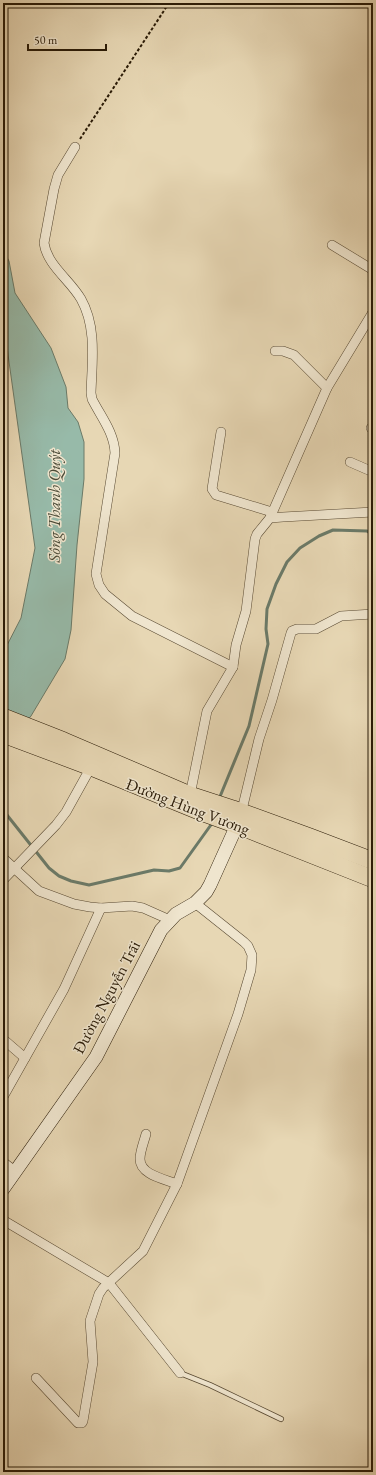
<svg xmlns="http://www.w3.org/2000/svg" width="376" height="1475" viewBox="0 0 376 1475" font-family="'EB Garamond',serif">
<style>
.water{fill:#97baa9;stroke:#6b7a68}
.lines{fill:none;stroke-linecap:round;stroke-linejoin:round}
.stream{stroke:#6b7a68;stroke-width:3}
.lane-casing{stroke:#584932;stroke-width:6}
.street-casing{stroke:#584932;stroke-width:10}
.secondary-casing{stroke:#291a06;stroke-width:14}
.highway-casing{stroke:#291a06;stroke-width:18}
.path{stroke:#291a06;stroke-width:2;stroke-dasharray:3 2;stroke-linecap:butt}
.lane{stroke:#efe5ce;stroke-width:4.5}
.street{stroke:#efe5ce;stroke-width:9}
.secondary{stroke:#efe5ce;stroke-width:13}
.highway{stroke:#e7d7b4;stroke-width:17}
.labels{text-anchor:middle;stroke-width:3;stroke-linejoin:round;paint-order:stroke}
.street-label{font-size:16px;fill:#291a06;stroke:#efe5ce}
.water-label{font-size:17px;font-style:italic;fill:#4a4a37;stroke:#efe5ce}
</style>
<rect width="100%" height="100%" fill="#e7d7b4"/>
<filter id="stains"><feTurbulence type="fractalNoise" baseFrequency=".005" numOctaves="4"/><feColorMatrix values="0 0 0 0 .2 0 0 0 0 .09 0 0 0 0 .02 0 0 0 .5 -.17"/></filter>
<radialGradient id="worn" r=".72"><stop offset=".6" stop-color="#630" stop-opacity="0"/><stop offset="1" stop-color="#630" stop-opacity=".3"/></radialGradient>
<!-- water -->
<polygon class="water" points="3,250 9,261 15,293 51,348 66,387 68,408 78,422 84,442 84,479 77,545 71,630 65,659 31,716 3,750 3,653 21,618 35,548 5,333 3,329"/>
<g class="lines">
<!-- stream -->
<g class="stream">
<polyline points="219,799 249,726 268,644 266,629 267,609 276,584 287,562 300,548 319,536 333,530 367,531 373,535"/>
<polyline points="3,810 49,868 59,876 71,881 89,885 154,870 169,871 180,868 213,822"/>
</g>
<defs>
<polyline id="lane" points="180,1373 210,1385 281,1419"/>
<g id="street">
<path d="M75,147L58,175L54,189L44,243C47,265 70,280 81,299C97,327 92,362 91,393L92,399C101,417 114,432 115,453L96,574L99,585L105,594L132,616L233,667"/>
<polyline points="332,245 373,270"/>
<polyline points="275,351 283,351 294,355 327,388"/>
<polyline points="371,428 373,429"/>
<polyline points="221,432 212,489 216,495 272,512"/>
<polyline points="350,462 373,472"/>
<polyline points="270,518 327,388 373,312"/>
<polyline points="190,795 207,711 233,667 236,645 246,611 255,539 257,534 270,518 283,517 373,512"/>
<polyline points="241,814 259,739 272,700 291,633 292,631 297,629 316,629 341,616 373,614"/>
<polyline points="3,858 39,891 74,904 90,907 101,908 132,906 143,908 170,920"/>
<polyline points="3,880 56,825 66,812 91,767"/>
<polyline points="3,1039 25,1058"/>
<polyline points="3,1097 64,989 101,908"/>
<path d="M146,1134C144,1142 140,1151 140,1159C140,1175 165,1179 177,1184"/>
<polyline points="3,1162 15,1171"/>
<polyline points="3,1220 109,1283 180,1373"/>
<polyline points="36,1378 78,1423 82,1423 83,1421 93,1362 90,1321 99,1294 103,1288 143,1251 177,1184 238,1014 251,970 252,955 248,946 244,942 195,903"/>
</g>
<polyline id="secondary" points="3,1189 96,1057 161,930 176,914 195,903 206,892 210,885 237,825"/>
<g id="highway">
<polyline points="3,717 64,741 190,795 233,809 310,837 373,861"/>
<polyline points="3,734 91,767 201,812 237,825 373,879"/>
</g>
</defs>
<!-- lane casing -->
<use href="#lane" class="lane-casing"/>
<!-- street casing -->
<use href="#street" class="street-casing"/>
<!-- secondary casing -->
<use href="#secondary" class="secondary-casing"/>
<!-- highway casing -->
<use href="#highway" class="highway-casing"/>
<!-- path -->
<polyline class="path" points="80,139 169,3"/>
<!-- lane -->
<use href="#lane" class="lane"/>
<!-- street -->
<use href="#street" class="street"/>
<!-- secondary -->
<use href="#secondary" class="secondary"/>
<!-- highway -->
<use href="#highway" class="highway"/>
</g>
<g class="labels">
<!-- street labels -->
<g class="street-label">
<text transform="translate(188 806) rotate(21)" y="6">Đường Hùng Vương</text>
<text transform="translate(106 997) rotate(-62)" y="6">Đường Nguyễn Trãi</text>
</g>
<!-- water labels -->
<g class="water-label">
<text transform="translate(54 506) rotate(-90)" y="6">Sông Thanh Quýt</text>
</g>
</g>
<!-- margin -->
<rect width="376" height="1475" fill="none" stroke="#e7d7b4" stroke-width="16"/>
<rect x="4" y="4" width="368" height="1467" fill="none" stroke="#291a06" stroke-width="2"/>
<rect x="8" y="8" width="360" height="1459" fill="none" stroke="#291a06"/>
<!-- scale -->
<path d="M28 44v6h78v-6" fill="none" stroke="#291a06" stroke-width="2"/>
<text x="34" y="44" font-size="12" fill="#291a06" stroke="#efe5ce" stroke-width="3" paint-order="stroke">50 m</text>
<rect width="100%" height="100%" filter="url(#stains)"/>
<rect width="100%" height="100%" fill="url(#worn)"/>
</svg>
